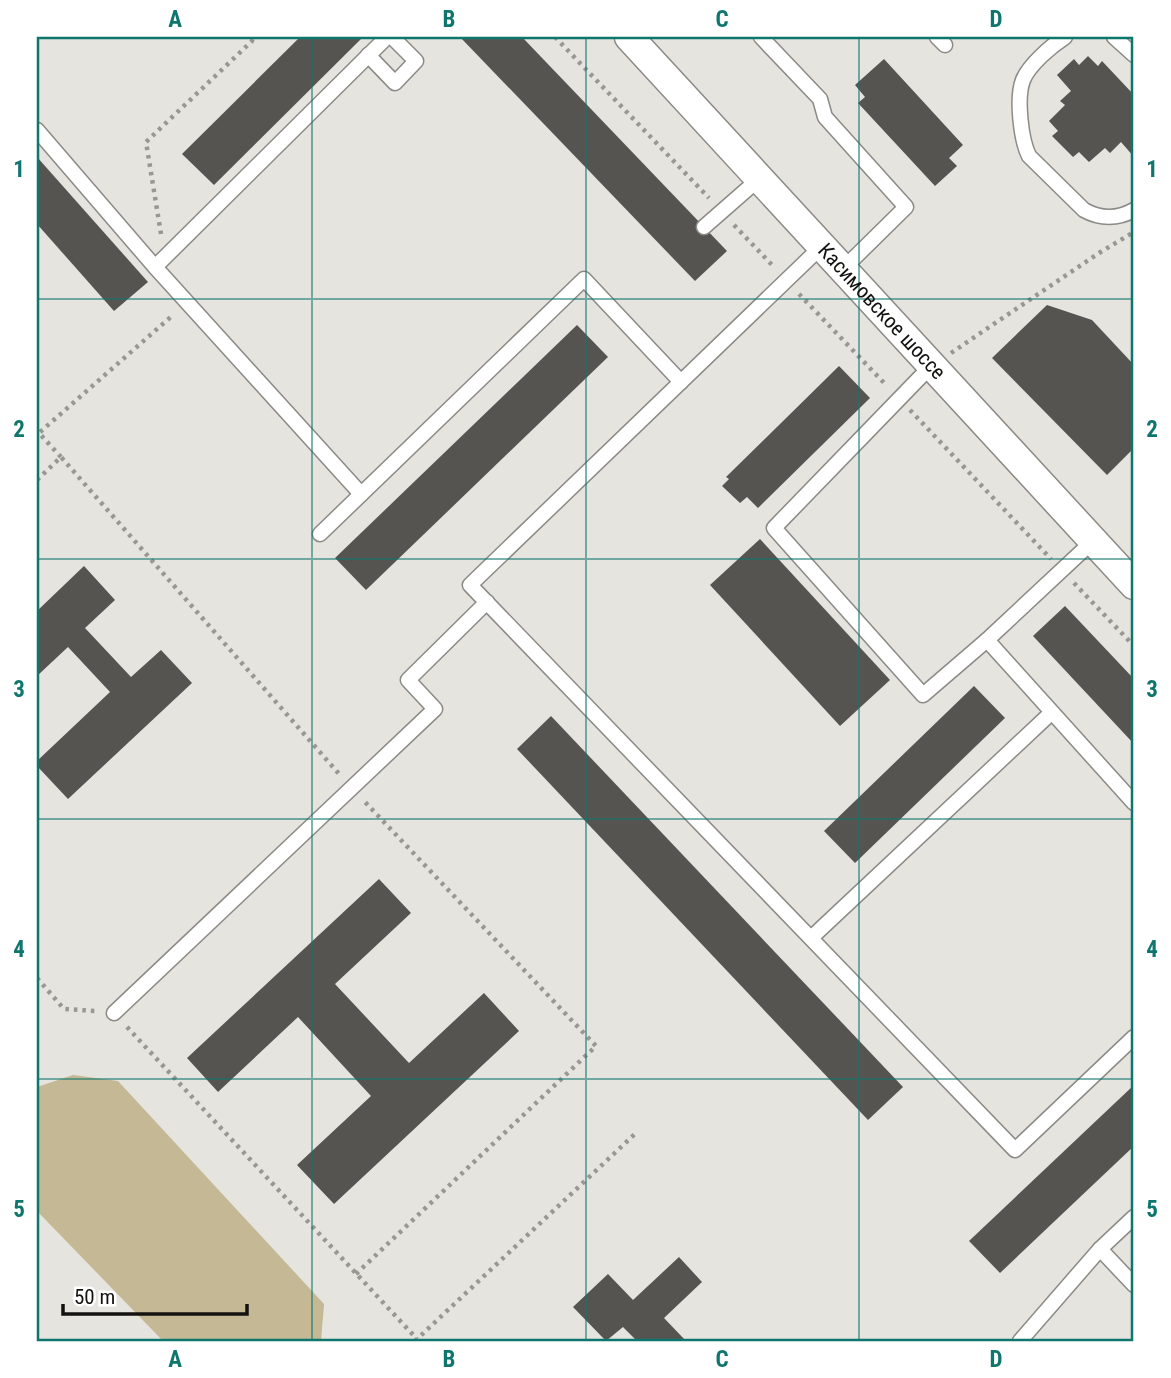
<svg xmlns="http://www.w3.org/2000/svg" width="1171" height="1378" viewBox="0 0 1171 1378" font-family="'Roboto Condensed',sans-serif">
<style>
.green{fill:#c4b994}
.building{fill:#565450}
.lines{fill:none;stroke-linecap:round;stroke-linejoin:round}
.service-casing{stroke:#8c8a86;stroke-width:17}
.minor-casing{stroke:#8c8a86;stroke-width:31}
.path{stroke:#989793;stroke-width:4.5;stroke-dasharray:3.5 5;stroke-linecap:butt}
.service{stroke:#fff;stroke-width:14}
.minor{stroke:#fff;stroke-width:28}
.grid{fill:none;stroke:#0f766e;stroke-width:2;stroke-opacity:0.55}
.labels{text-anchor:middle;stroke-width:7;stroke-linejoin:round;paint-order:stroke}
.street-label{font-size:21px;fill:#131210;stroke:#fff}
.neatline{fill:none;stroke:#0f766e;stroke-width:2.5}
.grid-label{font-size:23px;text-anchor:middle;font-weight:bold;fill:#0f766e}
</style>
<rect width="100%" height="100%" fill="#e6e4df"/>
<!-- green -->
<polygon class="green" points="73,1075 118,1081 324,1304 321,1341 163,1341 37,1211 37,1087"/>
<!-- building -->
<g class="building">
<polygon points="300,37 363,37 214,185 182,154"/>
<polygon points="460,37 522,37 727,251 695,281"/>
<polygon points="1088,56 1098,66 1102,61 1134,95 1134,157 1121,142 1110,153 1105,148 1089,162 1079,152 1073,157 1052,136 1058,131 1049,121 1065,105 1060,101 1071,91 1057,75 1074,59 1079,65"/>
<polygon points="884,59 963,145 949,158 957,166 935,186 858,103 865,97 855,85"/>
<polygon points="37,157 148,282 114,311 37,224"/>
<polygon points="1047,305 1092,320 1134,365 1134,448 1107,475 992,358"/>
<polygon points="577,325 608,357 366,590 335,558"/>
<polygon points="839,366 870,398 758,508 747,497 740,503 722,486 729,479 726,477"/>
<polygon points="760,539 890,680 840,726 710,585"/>
<polygon points="84,566 115,600 85,628 131,677 161,650 192,683 68,799 37,766 37,761 110,692 68,647 37,676 37,611"/>
<polygon points="1065,606 1134,679 1134,744 1033,636"/>
<polygon points="974,686 1005,718 855,863 824,831"/>
<polygon points="551,716 903,1087 868,1120 517,749"/>
<polygon points="379,879 411,913 335,984 409,1063 484,993 519,1031 334,1204 297,1165 371,1096 298,1017 218,1092 187,1058"/>
<polygon points="1134,1085 1134,1146 1000,1273 969,1241"/>
<polygon points="679,1257 702,1282 664,1318 686,1341 637,1341 623,1327 606,1341 573,1307 608,1274 633,1300"/>
</g>
<g class="lines">
<defs>
<g id="service">
<polyline points="761,37 820,99 825,117 906,207 843,269"/>
<polyline points="937,37 945,45"/>
<path d="M1065,37C1051,46 1029,65 1023,80C1016,98 1021,140 1029,156L1084,210C1100,219 1118,219 1134,210"/>
<polyline points="1114,37 1134,55"/>
<polyline points="368,55 395,83 416,61 392,37"/>
<polyline points="37,130 155,267 387,37"/>
<polyline points="704,227 760,178"/>
<polyline points="822,246 470,585 1015,1150 1134,1037"/>
<polyline points="155,267 361,494"/>
<polyline points="932,365 774,528 923,695 987,640"/>
<polyline points="320,534 584,279 681,382"/>
<polyline points="1093,541 987,640 1134,803"/>
<polyline points="811,938 1051,713"/>
<polyline points="114,1013 435,709 408,680 487,602"/>
<polyline points="1100,1249 1134,1285"/>
<polyline points="1020,1341 1100,1249 1134,1217"/>
</g>
<g id="minor">
<path id="s1" d="M629,37L1134,585"/>
</g>
</defs>
<!-- service casing -->
<use href="#service" class="service-casing"/>
<!-- minor casing -->
<use href="#minor" class="minor-casing"/>
<!-- path -->
<g class="path">
<polyline points="555,37 709,198"/>
<polyline points="734,225 774,267"/>
<polyline points="161,234 146,142 252,41 253,37"/>
<polyline points="799,294 887,386"/>
<polyline points="951,353 1099,253 1134,232"/>
<polyline points="910,410 1051,559"/>
<polyline points="61,457 39,433 173,315"/>
<polyline points="37,480 61,457 340,775"/>
<polyline points="1074,583 1134,646"/>
<polyline points="37,978 64,1009 96,1011"/>
<polyline points="127,1027 417,1339"/>
<polyline points="356,1274 596,1046 365,802"/>
<polyline points="415,1341 637,1132"/>
</g>
<!-- service -->
<use href="#service" class="service"/>
<!-- minor -->
<use href="#minor" class="minor"/>
</g>
<!-- grid -->
<path class="grid" d="M312,37V1341M586,37V1341M859,37V1341M37,299H1134M37,559H1134M37,819H1134M37,1079H1134"/>
<g class="labels">
<!-- street labels -->
<g class="street-label">
<text dy="7" stroke="none"><textPath href="#s1" startOffset="373">Касимовское шоссе</textPath></text>
</g>
</g>
<!-- border -->
<rect width="1171" height="1378" fill="none" stroke="#ffffff" stroke-width="77"/>
<!-- scale -->
<path d="M63 1304v10h184v-10" fill="none" stroke="#131210" stroke-width="3.5"/>
<text x="74" y="1304" font-size="21" fill="#131210" stroke="#ffffff" stroke-width="5" paint-order="stroke">50 m</text>
<rect x="38" y="38" width="1094" height="1302" class="neatline"/>
<g class="grid-label">
<text x="175" y="27">A</text>
<text x="449" y="27">B</text>
<text x="722" y="27">C</text>
<text x="996" y="27">D</text>
<text x="19" y="177">1</text>
<text x="1152" y="177">1</text>
<text x="19" y="437">2</text>
<text x="1152" y="437">2</text>
<text x="19" y="697">3</text>
<text x="1152" y="697">3</text>
<text x="19" y="957">4</text>
<text x="1152" y="957">4</text>
<text x="19" y="1217">5</text>
<text x="1152" y="1217">5</text>
<text x="175" y="1367">A</text>
<text x="449" y="1367">B</text>
<text x="722" y="1367">C</text>
<text x="996" y="1367">D</text>
</g>
</svg>
